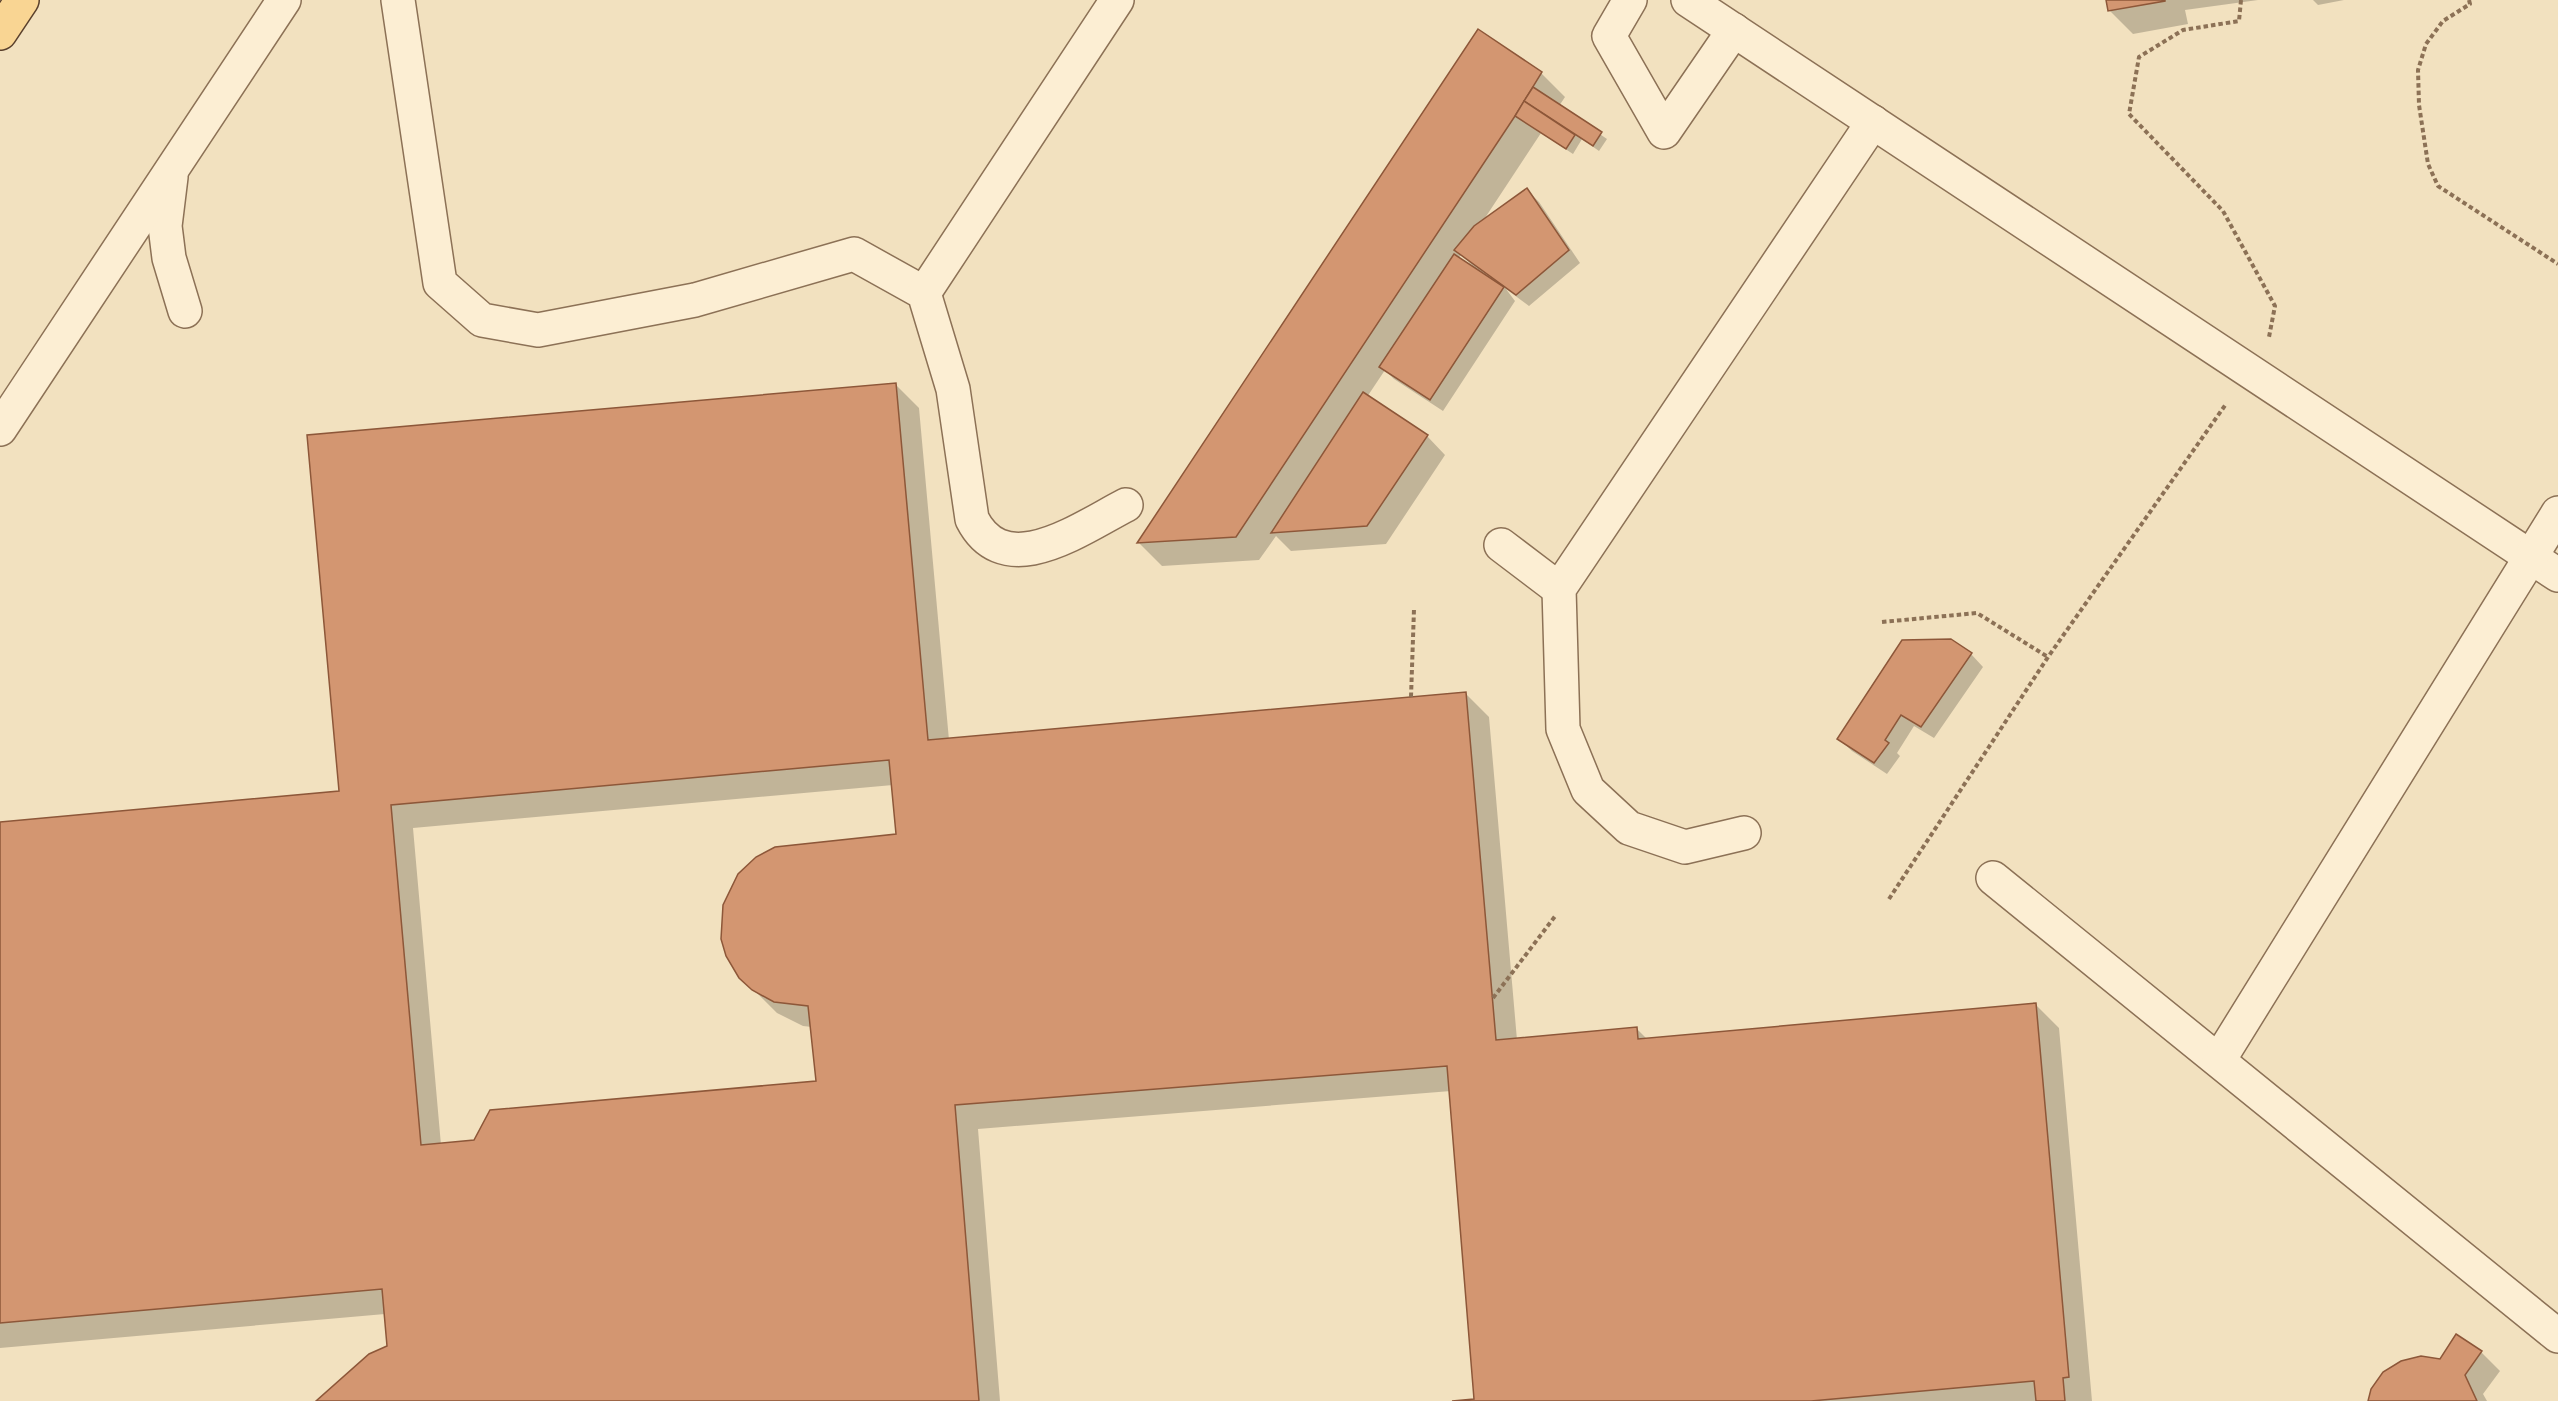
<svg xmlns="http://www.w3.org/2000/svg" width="2558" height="1401" viewBox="0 0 2558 1401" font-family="'Crimson Pro',serif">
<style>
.shadow{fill:#0003;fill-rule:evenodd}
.building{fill:#d39671;stroke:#8d5739;stroke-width:1.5;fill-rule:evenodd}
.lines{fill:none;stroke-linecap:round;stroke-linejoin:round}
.minor-casing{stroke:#8c7156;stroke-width:36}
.major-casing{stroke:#593f2b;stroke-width:36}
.path{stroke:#8c7156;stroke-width:4;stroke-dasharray:4.5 3;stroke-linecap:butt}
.minor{stroke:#fceed3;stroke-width:33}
.major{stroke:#f9d593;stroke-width:33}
</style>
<rect width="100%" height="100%" fill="#f2e1bf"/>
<!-- shadow -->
<g class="shadow">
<polygon points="2108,0 2258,0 2185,10 2188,24 2133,34 2110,11"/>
<polygon points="2313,0 2344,0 2318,5"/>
<path d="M1478,31L1542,74L1565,97L1559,106L1607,139L1599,151L1582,139L1573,154L1541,133L1483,221L1527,190L1539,202L1580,263L1529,306L1506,289L1515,301L1443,411L1394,379L1385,370L1367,397L1427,436L1445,455L1386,544L1291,551L1276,536L1259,560L1162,566L1139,543ZM1461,255L1473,266L1458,259Z"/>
<path d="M895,384L919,408L949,740L1466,694L1489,717L1517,1040L1637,1029L1647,1039L2036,1005L2059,1028L2092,1401H1471H1475L1451,1091L978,1129L1000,1401H318L389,1347L385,1314L0,1348V823L341,793ZM893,785L898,836L792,845L761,856L748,866L732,885L722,913L723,939L753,989L777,1013L803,1026L812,1027L817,1083L475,1141L441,1145L413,828Z"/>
<polygon points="1971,654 1983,667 1934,738 1914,726 1897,753 1900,756 1887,774 1852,751 1839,739"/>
<polygon points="2457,1336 2481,1352 2500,1371 2483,1394 2487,1401 2370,1401 2441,1361"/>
</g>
<!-- building -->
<g class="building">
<polygon points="2106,0 2165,0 2165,1 2108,11"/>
<polygon points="1478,29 1542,72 1515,116 1236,537 1137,543"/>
<polygon points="1533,87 1602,132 1593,146 1524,101"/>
<polygon points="1524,101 1575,135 1566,149 1515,116"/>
<polygon points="1527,188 1569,250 1516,295 1454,250 1474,226"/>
<polygon points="1454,254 1504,287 1430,400 1379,367"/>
<path d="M896,383L928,740L1466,692L1496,1040L1637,1027L1638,1039L2036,1003L2069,1377L2063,1378L2065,1401H2036L2034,1381L1811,1401H1452L1474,1399L1447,1066L955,1105L979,1401H316L369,1354L387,1346L382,1289L0,1323V822L339,791L307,435ZM889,760L896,834L775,847L756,857L738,874L723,905L721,939L726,956L739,978L752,990L774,1002L808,1006L816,1081L490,1110L474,1140L421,1145L391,805Z"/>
<polygon points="1363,392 1428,435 1367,526 1271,533"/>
<polygon points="1951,639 1972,653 1921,727 1901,715 1885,740 1889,743 1874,763 1837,739 1902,640"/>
<polygon points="2456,1334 2482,1351 2465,1375 2477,1401 2368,1401 2371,1389 2383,1372 2401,1361 2421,1356 2440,1359"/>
</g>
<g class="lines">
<defs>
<g id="minor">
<path d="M398,0L440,283L482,320L538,330L695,300L854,254L924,293L953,389L972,519C1005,584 1081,528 1126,505"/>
<polyline points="1630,0 1609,36 1664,132 1734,30"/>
<polyline points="1688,0 2558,575"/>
<polyline points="171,177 165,226 169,258 185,311"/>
<polyline points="924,293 1117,0"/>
<polyline points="0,429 284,0"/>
<polyline points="1501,545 1559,589"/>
<polyline points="1744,833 1685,847 1629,828 1588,790 1563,729 1559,589 1873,122"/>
<polyline points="1993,878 2558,1336"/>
<polyline points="2219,1060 2558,513"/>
</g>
<polyline id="major" points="0,33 22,0"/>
</defs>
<!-- minor casing -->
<use href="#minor" class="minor-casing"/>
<!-- major casing -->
<use href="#major" class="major-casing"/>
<!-- path -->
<g class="path">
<polyline points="2241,0 2239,21 2183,30 2139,57 2129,114 2223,211 2275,306 2269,337"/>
<polyline points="2469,0 2470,4 2443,21 2426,44 2418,70 2419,105 2428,164 2438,186 2558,264"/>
<polyline points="1882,622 1977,613 2048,657"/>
<polyline points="1411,697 1414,609"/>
<polyline points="1889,899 2048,657 2226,404"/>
<polyline points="1493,998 1556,915"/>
</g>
<!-- minor -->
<use href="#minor" class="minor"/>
<!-- major -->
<use href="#major" class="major"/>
</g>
</svg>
